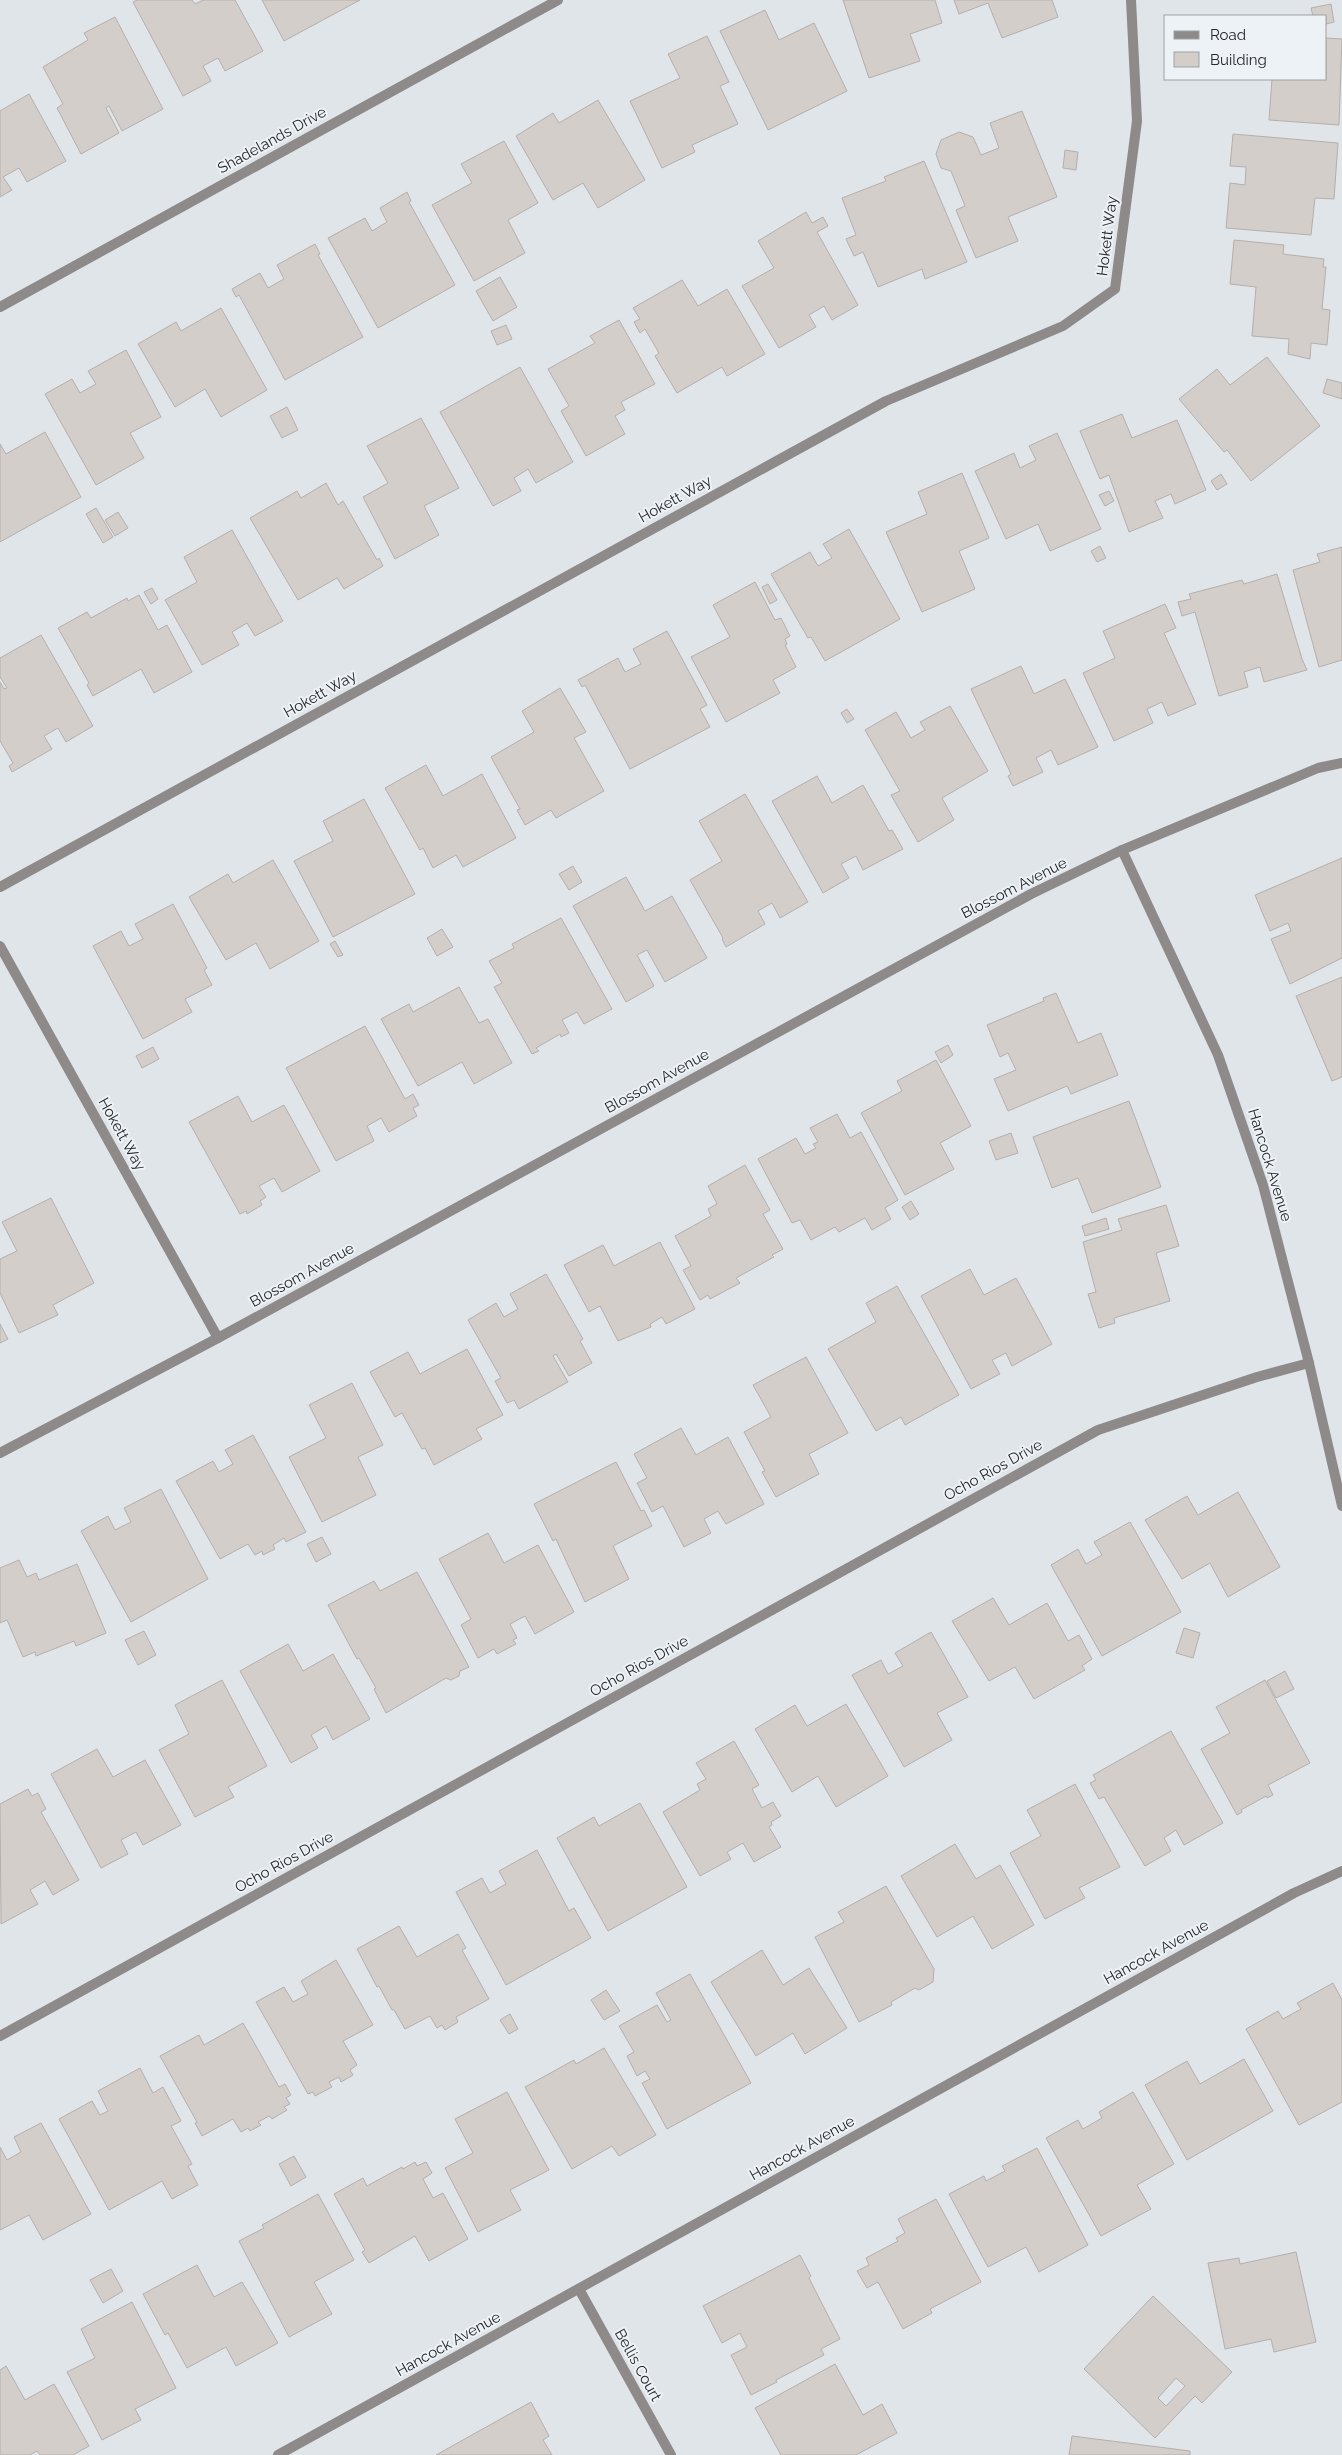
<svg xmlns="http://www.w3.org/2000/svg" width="1342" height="2455" viewBox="0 0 1342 2455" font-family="Raleway,sans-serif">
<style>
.building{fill:#d3ceca;stroke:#b5afac;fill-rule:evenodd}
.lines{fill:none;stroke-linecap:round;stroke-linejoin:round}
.street{stroke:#8d8a89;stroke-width:10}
.labels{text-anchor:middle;stroke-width:4;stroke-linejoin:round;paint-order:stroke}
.street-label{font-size:15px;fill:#252729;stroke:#edf2f6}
</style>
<rect width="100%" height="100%" fill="#e0e5e9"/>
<!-- building -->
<g class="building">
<polygon points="137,0 192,0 195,4 203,0 235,0 263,51 225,71 218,58 203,66 211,81 183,96 133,2"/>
<polygon points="262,0 360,0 284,41"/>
<polygon points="843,0 935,0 942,23 910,34 920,61 869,78"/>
<polygon points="954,0 1052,0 1058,17 1002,38 988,3 959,14"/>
<polygon points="1331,4 1334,22 1326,24 1326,16 1313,16 1311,8"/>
<polygon points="765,10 779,40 814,23 847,91 768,130 720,31"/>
<polygon points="115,17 163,109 122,131 109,106 106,108 119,133 81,154 57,108 63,104 43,67 88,40 84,33"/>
<polygon points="707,36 729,82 720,86 738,124 692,145 695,152 662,168 630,101 680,78 668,54"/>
<polygon points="1326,38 1342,39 1339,125 1269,120 1272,79 1326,79"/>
<polygon points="29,94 66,161 27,182 19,168 3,177 12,190 0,197 0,111"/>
<polygon points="598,100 645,180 598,208 583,183 553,200 516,136 553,113 559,123"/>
<polygon points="1022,111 1057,197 1008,217 1018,241 976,258 956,210 965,206 951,171 941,168 936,154 941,140 959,132 973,137 981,155 999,148 990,123"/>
<polygon points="1233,134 1338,143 1334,199 1315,198 1311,235 1226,228 1230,183 1245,185 1246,167 1230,166"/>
<polygon points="504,141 538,203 508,220 525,253 474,281 432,205 472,183 461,164"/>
<polygon points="1065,150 1078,152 1076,170 1063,168"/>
<polygon points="924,161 967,262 925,279 922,269 878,287 863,252 854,256 846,239 856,235 842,198 886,181 884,177"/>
<polygon points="407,192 411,201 409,202 455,285 378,328 328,238 365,218 372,231 387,222 380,208"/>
<polygon points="806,212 812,223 823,217 828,226 817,232 858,305 832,320 824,306 809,315 816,327 779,348 742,286 774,268 758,241"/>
<polygon points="1234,240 1284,245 1283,254 1324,259 1323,267 1326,267 1322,309 1330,310 1327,345 1311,343 1310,359 1288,354 1289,339 1252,336 1256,287 1230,284"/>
<polygon points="315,244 320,254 318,255 363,337 285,380 239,295 236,297 232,289 260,273 268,288 284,279 277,265"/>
<polygon points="500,277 517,307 493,321 476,291"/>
<polygon points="682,280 698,306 727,289 765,354 727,376 722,367 677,393 655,356 659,353 645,329 640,333 634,322 640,319 633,308"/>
<polygon points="221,308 267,390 221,417 205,389 175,407 138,344 176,322 181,331"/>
<polygon points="619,320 655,384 621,402 625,410 615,416 625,434 586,456 561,411 569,406 548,369 595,343 590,336"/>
<polygon points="506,325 512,339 497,345 491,331"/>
<polygon points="126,350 161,417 130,433 144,458 96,485 45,394 72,379 80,393 96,384 88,371"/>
<polygon points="1267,357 1320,426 1251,481 1227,450 1224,452 1179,399 1217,369 1230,385"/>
<polygon points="520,367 573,462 536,483 528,469 514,478 521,491 493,506 440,412"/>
<polygon points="1327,379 1342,383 1342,399 1323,393"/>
<polygon points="287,407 298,430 282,438 270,416"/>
<polygon points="1122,414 1132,438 1177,420 1206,490 1175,504 1171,494 1155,501 1163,518 1129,532 1109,475 1100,479 1080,431"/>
<polygon points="421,418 459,488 424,506 439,535 395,559 363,497 388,483 367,446"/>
<polygon points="45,432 81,497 0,542 0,444 6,454"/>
<polygon points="1057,433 1101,529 1050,551 1038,524 1006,539 975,471 1014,453 1020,468 1036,460 1029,446"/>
<polygon points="962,473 989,538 959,551 975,589 922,612 886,532 927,514 918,492"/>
<polygon points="1221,474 1227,484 1217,490 1211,481"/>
<polygon points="326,483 338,505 343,501 377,560 379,558 383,566 344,589 337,578 298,600 250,518 297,491 301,498"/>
<polygon points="1109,491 1114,501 1105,506 1099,495"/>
<polygon points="96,508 113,537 103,543 86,514"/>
<polygon points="118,512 128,528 115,536 105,520"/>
<polygon points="849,529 900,619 825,661 811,637 808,638 771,574 810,552 818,566 832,558 823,544"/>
<polygon points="232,530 283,621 255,636 247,623 232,632 239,645 202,665 165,600 197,582 184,557"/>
<polygon points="1100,546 1106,558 1097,562 1091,551"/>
<polygon points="1342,547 1342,660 1319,667 1293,570 1320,562 1317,554"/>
<polygon points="1277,574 1302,659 1307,670 1264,682 1260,667 1244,672 1248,687 1219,696 1195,612 1182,616 1178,602 1191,599 1189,594 1242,580 1244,584"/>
<polygon points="755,582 775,620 781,618 790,636 785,639 787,644 785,645 796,667 773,680 780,693 726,722 691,657 730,637 713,605"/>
<polygon points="768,584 777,600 770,604 762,587"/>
<polygon points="152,588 158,599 151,604 144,592"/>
<polygon points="139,595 158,630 167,625 192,672 154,693 141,669 93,696 87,685 89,683 58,628 87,612 91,618 127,598 128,601"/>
<polygon points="1165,604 1176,628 1164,633 1196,704 1168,716 1162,702 1147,709 1153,723 1114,741 1083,673 1115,658 1103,631"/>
<polygon points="667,631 707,705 700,709 710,727 630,769 585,685 582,687 578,680 618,658 625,672 641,664 633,649"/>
<polygon points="41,635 93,726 66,742 58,728 44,736 52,749 12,772 9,766 13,763 0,741 0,682 4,689 7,688 0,677 0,658"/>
<polygon points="1021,666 1034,694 1065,679 1098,747 1058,765 1051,750 1036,758 1043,772 1013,786 1008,776 1011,774 971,689"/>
<polygon points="560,688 586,732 574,738 604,791 556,818 551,810 525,825 517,810 520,809 491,757 534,732 522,711"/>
<polygon points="950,706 988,771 942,798 954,820 918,842 891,795 900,791 865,730 896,712 911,738 925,730 920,722"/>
<polygon points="847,709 854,719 847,723 841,713"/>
<polygon points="426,765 443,796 482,774 516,838 463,867 456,855 433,868 423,848 420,850 385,788"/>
<polygon points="817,776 832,803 863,785 889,831 892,830 903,849 863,870 856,856 841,864 849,878 823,893 772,801"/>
<polygon points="745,794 808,902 780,918 772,903 758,911 765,924 726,947 722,939 723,938 690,880 722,861 699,821"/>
<polygon points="364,799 415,894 333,937 294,861 333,841 323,821"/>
<polygon points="1342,858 1342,958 1290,984 1271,939 1291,931 1288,923 1270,931 1255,895"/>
<polygon points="273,860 319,941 270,969 256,943 226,960 189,897 228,874 233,883"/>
<polygon points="573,866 582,882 569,890 559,874"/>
<polygon points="626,877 645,911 672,896 707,958 665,982 647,950 637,955 654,986 626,1002 573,906"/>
<polygon points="173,904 207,968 204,970 212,985 185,999 192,1012 143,1039 93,946 121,931 129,946 143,939 135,924"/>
<polygon points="561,918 612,1009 584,1024 577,1012 562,1020 569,1033 561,1037 560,1034 536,1048 539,1051 532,1054 494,987 502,983 489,961 514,948 512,944"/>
<polygon points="442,929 453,947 437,956 427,938"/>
<polygon points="335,941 343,955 338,957 330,944"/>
<polygon points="1342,977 1342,1077 1332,1081 1296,996"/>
<polygon points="459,987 479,1023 488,1019 512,1063 474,1084 462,1062 418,1086 381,1019 409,1004 413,1012"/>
<polygon points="1056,993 1078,1043 1101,1033 1118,1075 1071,1094 1067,1086 1008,1111 994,1079 1016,1070 1008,1053 1000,1057 987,1025 1044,1001 1043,998"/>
<polygon points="365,1026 405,1099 413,1094 419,1105 413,1108 417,1116 389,1132 381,1118 367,1126 374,1141 336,1161 286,1068"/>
<polygon points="948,1045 953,1055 941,1063 935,1052"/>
<polygon points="153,1047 159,1059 142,1068 136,1056"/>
<polygon points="936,1060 971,1126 940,1143 954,1169 905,1195 861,1113 902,1091 897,1081"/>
<polygon points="238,1096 252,1122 284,1105 320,1171 282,1192 274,1178 259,1186 266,1197 260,1201 262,1205 247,1214 246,1211 240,1214 189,1122"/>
<polygon points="1129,1101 1161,1187 1092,1213 1078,1178 1052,1188 1033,1137"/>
<polygon points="837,1114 850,1138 861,1132 898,1200 885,1208 891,1219 872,1230 865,1218 839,1232 835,1227 811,1240 800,1220 792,1223 758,1159 796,1138 805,1154 816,1148 813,1144 818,1142 810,1128"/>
<polygon points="1011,1133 1018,1153 996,1160 989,1141"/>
<polygon points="745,1165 770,1210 763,1214 783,1249 772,1255 774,1257 736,1278 740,1283 710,1299 708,1295 700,1300 683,1270 691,1266 675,1236 711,1216 708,1209 717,1204 708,1186"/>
<polygon points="51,1198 94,1283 53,1305 58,1315 19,1333 0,1293 0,1259 17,1251 2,1222"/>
<polygon points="911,1201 919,1214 910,1220 902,1207"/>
<polygon points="1166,1205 1179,1246 1156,1253 1170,1301 1114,1318 1115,1323 1099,1328 1088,1294 1096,1292 1083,1242 1122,1230 1118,1219"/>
<polygon points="1106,1218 1109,1229 1085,1236 1082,1226"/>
<polygon points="660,1242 695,1309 666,1324 662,1317 650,1324 651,1327 618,1341 600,1306 589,1312 564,1265 603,1245 614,1266"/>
<polygon points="970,1269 984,1295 1016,1278 1052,1344 1012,1366 1006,1353 992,1360 1000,1374 971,1389 921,1296"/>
<polygon points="546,1274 583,1339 580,1341 592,1363 569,1376 556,1354 553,1356 568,1382 519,1409 514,1400 507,1403 495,1381 501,1378 468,1320 496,1303 504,1317 518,1309 510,1294"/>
<polygon points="897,1286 959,1395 905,1425 901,1417 876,1431 828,1349 876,1322 866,1303"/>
<polygon points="0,1324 8,1339 0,1343"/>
<polygon points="467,1349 503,1415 476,1429 482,1439 434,1465 425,1448 422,1449 402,1413 395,1417 370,1372 408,1352 420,1374"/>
<polygon points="806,1357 848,1433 809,1454 819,1474 776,1497 762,1472 765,1471 744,1432 771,1417 753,1385"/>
<polygon points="352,1383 383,1445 358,1457 376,1495 322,1522 289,1457 326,1438 309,1405"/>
<polygon points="681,1428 696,1455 728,1437 764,1504 726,1524 718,1511 704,1519 711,1533 684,1547 663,1506 652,1512 637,1483 647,1478 634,1454"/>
<polygon points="253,1435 306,1532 286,1542 284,1538 273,1545 275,1549 263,1555 262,1551 255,1555 248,1544 220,1559 176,1481 213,1461 219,1472 233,1464 225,1450"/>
<polygon points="616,1462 641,1511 644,1510 652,1526 613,1546 629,1579 585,1602 556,1539 553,1541 534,1504"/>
<polygon points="161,1489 208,1579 131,1622 81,1531 108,1516 115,1530 131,1522 124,1508"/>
<polygon points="1238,1492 1280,1567 1228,1597 1210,1563 1182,1579 1145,1520 1187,1496 1198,1515"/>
<polygon points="1130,1522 1181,1612 1102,1656 1051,1565 1078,1549 1086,1564 1102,1555 1094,1542"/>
<polygon points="488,1533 504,1563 538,1545 574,1612 535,1634 525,1616 510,1624 517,1638 513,1640 516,1644 497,1654 494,1649 478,1658 461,1625 471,1619 439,1559"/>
<polygon points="322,1537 331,1554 316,1562 307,1544"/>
<polygon points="19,1560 27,1577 36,1573 39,1580 77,1564 106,1633 76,1646 74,1641 36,1656 35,1652 23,1657 7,1620 0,1623 0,1568"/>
<polygon points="417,1572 469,1667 460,1671 459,1676 451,1680 446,1678 386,1713 374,1689 376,1688 359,1658 357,1659 328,1605 374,1581 380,1591"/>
<polygon points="993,1598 1009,1625 1047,1603 1068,1641 1079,1635 1092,1659 1082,1666 1085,1670 1034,1699 1015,1667 989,1681 952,1621"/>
<polygon points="1184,1628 1200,1633 1193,1658 1176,1653"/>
<polygon points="144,1631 156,1655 138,1665 125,1640"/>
<polygon points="931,1632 968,1697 937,1713 952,1740 904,1767 852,1675 881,1660 888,1674 903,1666 895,1653"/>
<polygon points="288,1644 303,1671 333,1654 370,1719 333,1740 326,1726 311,1735 318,1748 291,1763 240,1671"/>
<polygon points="1285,1671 1294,1689 1276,1698 1267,1681"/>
<polygon points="222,1680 267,1766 228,1787 234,1797 195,1817 159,1750 189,1734 175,1705"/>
<polygon points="1265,1680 1310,1763 1268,1785 1273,1795 1267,1798 1266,1796 1241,1810 1242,1812 1237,1815 1201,1749 1230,1733 1216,1707"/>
<polygon points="846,1704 888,1776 836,1807 818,1776 792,1792 755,1729 795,1705 807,1726"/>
<polygon points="1171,1731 1223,1823 1184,1845 1176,1830 1164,1838 1171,1851 1145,1866 1104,1797 1099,1799 1090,1783 1096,1780 1093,1775"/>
<polygon points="734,1741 759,1785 752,1789 762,1808 773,1802 781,1816 771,1822 772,1825 769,1827 781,1847 754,1862 743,1843 727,1852 731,1859 700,1876 663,1812 700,1790 697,1784 706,1779 696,1763"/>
<polygon points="97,1749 113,1777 145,1760 181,1825 143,1845 136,1832 121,1840 128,1854 101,1868 51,1774"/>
<polygon points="1075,1784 1120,1867 1079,1888 1085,1898 1045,1919 1010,1853 1041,1836 1027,1810"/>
<polygon points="28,1789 32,1796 38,1793 46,1809 41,1812 79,1880 53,1895 45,1881 30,1890 38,1904 1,1924 0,1804"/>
<polygon points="640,1803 687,1887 608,1931 557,1838 594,1817 599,1826"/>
<polygon points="955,1844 976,1879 1000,1865 1034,1925 992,1949 973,1916 937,1937 901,1876"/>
<polygon points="537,1850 569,1911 574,1908 591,1938 506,1985 456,1892 482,1878 490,1893 506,1884 499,1871"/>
<polygon points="886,1886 934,1969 933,1982 919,1990 915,1988 891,2002 892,2005 859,2022 815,1937 844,1922 838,1912"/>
<polygon points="399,1926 417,1957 458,1934 466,1948 462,1950 489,1999 456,2017 458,2022 445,2030 442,2025 437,2028 430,2016 405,2029 394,2010 392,2010 379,1986 377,1987 357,1949"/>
<polygon points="762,1950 783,1985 809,1968 847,2028 805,2054 793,2033 756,2056 711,1982"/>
<polygon points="336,1960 373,2025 343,2041 357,2065 350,2070 353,2075 341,2082 339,2077 329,2082 332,2087 315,2096 313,2092 308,2094 256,2002 284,1987 293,2002 308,1994 301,1981"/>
<polygon points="690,1974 751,2083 667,2129 642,2083 650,2079 645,2071 637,2076 627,2056 634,2052 619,2026 657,2005 667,2022 671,2020 656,1993"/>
<polygon points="1333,1983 1342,2000 1342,2102 1299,2125 1246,2029 1278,2011 1283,2019 1301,2009 1297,2003"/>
<polygon points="606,1990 620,2011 604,2020 591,2000"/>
<polygon points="510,2014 518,2029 509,2034 500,2020"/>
<polygon points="243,2023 279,2087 285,2084 291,2095 286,2098 290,2104 284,2107 287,2110 272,2119 269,2116 258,2122 261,2125 250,2131 248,2128 241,2132 233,2119 202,2136 195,2123 197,2122 160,2056 199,2035 204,2045"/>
<polygon points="604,2048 656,2135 619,2156 612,2146 572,2169 525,2087 574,2060 576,2064"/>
<polygon points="1244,2059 1273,2111 1187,2160 1145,2085 1187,2061 1200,2084"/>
<polygon points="140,2068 153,2093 163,2087 181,2121 171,2126 192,2164 188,2166 198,2185 172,2199 162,2181 109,2210 59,2119 92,2101 100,2115 108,2111 98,2091"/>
<polygon points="507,2092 549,2170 510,2190 521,2210 478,2232 445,2168 473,2153 455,2119"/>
<polygon points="1133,2092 1174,2164 1137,2185 1151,2209 1101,2236 1046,2138 1078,2120 1083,2129 1102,2118 1099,2112"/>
<polygon points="41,2123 91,2214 43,2240 29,2215 0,2230 0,2147 7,2160 21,2152 14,2137"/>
<polygon points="1037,2148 1088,2245 1039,2272 1026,2247 988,2267 949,2194 984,2176 986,2181 1005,2171 1002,2166"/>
<polygon points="294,2156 306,2177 291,2186 279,2164"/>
<polygon points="415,2162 417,2166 426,2162 432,2173 423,2179 433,2198 443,2193 468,2239 429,2261 415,2236 369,2263 362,2252 365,2250 334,2194 363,2178 367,2186 402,2167 403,2169"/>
<polygon points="318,2194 354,2260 314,2282 332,2314 289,2337 239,2241 264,2228 262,2225"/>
<polygon points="936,2199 981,2282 930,2309 932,2313 903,2329 878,2282 867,2288 857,2271 869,2265 866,2258 898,2241 896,2238 905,2233 898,2219"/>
<polygon points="1296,2252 1316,2342 1274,2352 1271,2339 1225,2349 1208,2263 1239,2258 1240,2264"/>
<polygon points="800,2255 811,2276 809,2278 840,2339 821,2349 824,2355 776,2380 777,2382 751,2395 731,2355 747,2347 740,2333 722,2343 703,2306"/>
<polygon points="197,2265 214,2297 242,2282 278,2343 236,2366 226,2347 187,2368 168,2333 165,2335 143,2294"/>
<polygon points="111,2269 123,2291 103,2303 90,2280"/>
<path d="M1153,2296L1232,2372L1202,2403L1195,2396L1155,2438L1084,2369ZM1176,2378L1185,2386L1166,2406L1158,2398Z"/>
<polygon points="132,2302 176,2388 135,2409 141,2420 102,2440 67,2372 95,2358 81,2329"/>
<polygon points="835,2364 863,2415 882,2404 897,2433 856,2455 781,2455 755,2408"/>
<polygon points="6,2366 25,2400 54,2384 89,2446 73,2455 40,2455 37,2451 30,2455 0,2455 0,2370"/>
<polygon points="531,2402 549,2436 543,2440 552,2455 436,2455"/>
<polygon points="1072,2436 1190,2451 1190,2455 1069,2455"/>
</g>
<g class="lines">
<!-- street -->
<g class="street">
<polyline points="0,307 558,0"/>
<polyline points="1122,850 1218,1055 1263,1185 1309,1363 1342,1506"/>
<polyline points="0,887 886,401 1063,326 1115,289 1137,121 1131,0"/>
<polyline points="0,946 218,1338"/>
<polyline points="0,1453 218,1338 1031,894 1122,850 1318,768 1342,763"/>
<polyline points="0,2036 1098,1430 1257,1377 1309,1363"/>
<polyline points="579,2289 671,2455"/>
<polyline points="278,2455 1294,1893 1342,1871"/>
</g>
</g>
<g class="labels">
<!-- street labels -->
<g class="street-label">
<text transform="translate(272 140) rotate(-29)" y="5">Shadelands Drive</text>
<text transform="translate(1107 236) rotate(-83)" y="5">Hokett Way</text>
<text transform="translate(675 499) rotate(-29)" y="5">Hokett Way</text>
<text transform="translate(320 694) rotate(-29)" y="5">Hokett Way</text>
<text transform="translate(1014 888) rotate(-27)" y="5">Blossom Avenue</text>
<text transform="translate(657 1081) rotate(-29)" y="5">Blossom Avenue</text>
<text transform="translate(122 1134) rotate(61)" y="5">Hokett Way</text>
<text transform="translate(1270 1165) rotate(73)" y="5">Hancock Avenue</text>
<text transform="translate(302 1275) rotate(-29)" y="5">Blossom Avenue</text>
<text transform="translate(993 1470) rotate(-29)" y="5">Ocho Rios Drive</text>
<text transform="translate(639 1666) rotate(-29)" y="5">Ocho Rios Drive</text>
<text transform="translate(284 1862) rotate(-29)" y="5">Ocho Rios Drive</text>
<text transform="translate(1156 1952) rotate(-29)" y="5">Hancock Avenue</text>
<text transform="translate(802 2148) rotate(-29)" y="5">Hancock Avenue</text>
<text transform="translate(448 2344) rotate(-29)" y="5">Hancock Avenue</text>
<text transform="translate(638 2365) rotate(61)" y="5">Bellis Court</text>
</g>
</g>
<!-- legend -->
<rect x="1164" y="15" width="162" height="65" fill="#edf2f6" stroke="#9da1a4"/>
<rect x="1174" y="31" width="25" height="8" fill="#8d8a89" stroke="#9da1a4"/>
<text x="1210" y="40" font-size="15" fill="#252729">Road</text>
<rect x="1174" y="52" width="25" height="15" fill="#d3ceca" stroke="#9da1a4"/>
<text x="1210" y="65" font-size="15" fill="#252729">Building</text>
</svg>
